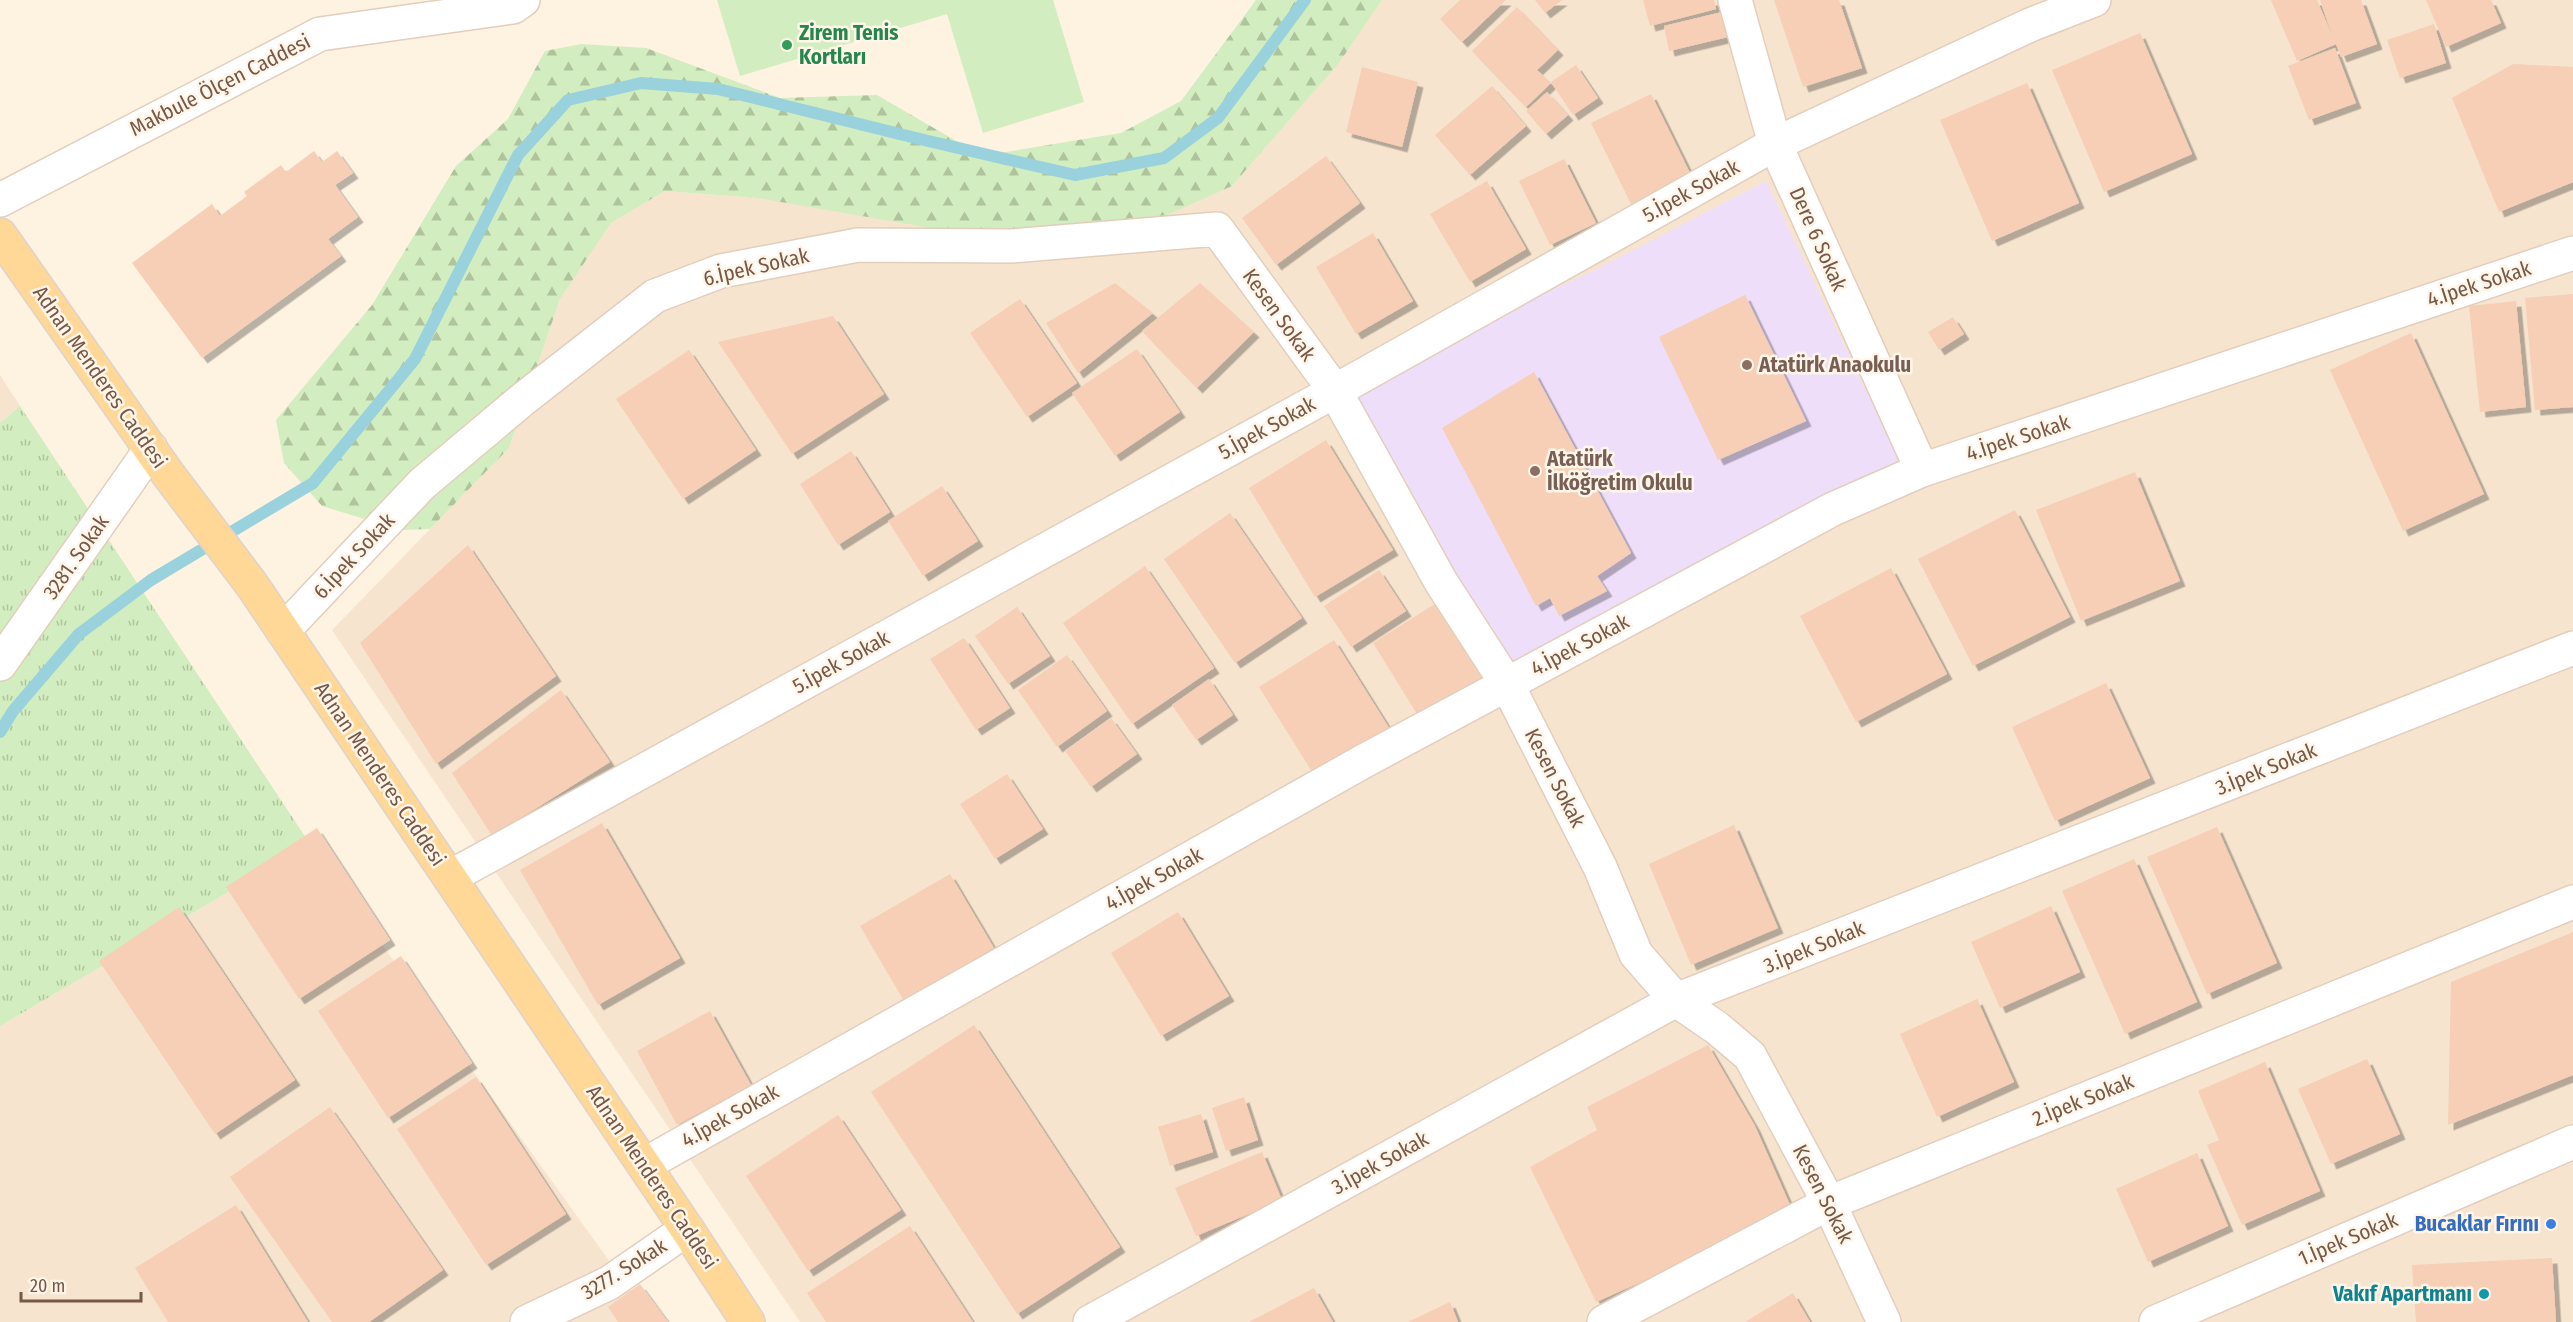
<svg xmlns="http://www.w3.org/2000/svg" width="2573" height="1322" viewBox="0 0 2573 1322" font-family="'Fira Sans Condensed',sans-serif">
<style>
.residential{fill:#f6e4cf}
.education{fill:#efdefa}
.grass{fill:url(#grass-tufts)}
.forest{fill:url(#forest-firs)}
.park{fill:#d2edbf}
.lines{fill:none;stroke-linecap:round;stroke-linejoin:round}
.stream{stroke:#99d2dc;stroke-width:12}
.building{fill:#f6cfb6;filter:url(#shadow)}
.minor-casing{stroke:#e3cebc;stroke-width:36}
.major-casing{stroke:#dcd3cf;stroke-width:36}
.minor{stroke:#fff;stroke-width:33}
.major{stroke:#ffd797;stroke-width:33}
.leisure-dot{fill:#2e9e5b;stroke:#fff6e9;stroke-width:2}
.education-dot{fill:#8d6e63;stroke:#fff6e9;stroke-width:2}
.shop-dot{fill:#3f7fe0;stroke:#fff6e9;stroke-width:2}
.culture-dot{fill:#0f9aa8;stroke:#fff6e9;stroke-width:2}
.labels{text-anchor:middle;stroke-width:5;stroke-linejoin:round;paint-order:stroke}
.leisure-label{font-size:21px;font-weight:bold;fill:#27864d;stroke:#fff6e9;text-anchor:start}
.street-label{font-size:21px;fill:#775746;stroke:#fff6e9}
.education-label{font-size:21px;font-weight:bold;fill:#785e54;stroke:#fff6e9;text-anchor:start}
.shop-label{font-size:21px;font-weight:bold;fill:#366cbe;stroke:#fff6e9;text-anchor:end}
.culture-label{font-size:21px;font-weight:bold;fill:#0d838f;stroke:#fff6e9;text-anchor:end}
</style>
<defs>
<pattern id="grass-tufts" width="24" height="20" patternUnits="userSpaceOnUse" patternTransform="scale(1.5)"><rect width="24" height="20" fill="#d2edbf"/><path d="M3 7l-1-3M5 7V3M7 7l1-3M15 17l-1-3M17 17v-4M19 17l1-3" fill="none" stroke="#afc39d"/></pattern>
<pattern id="forest-firs" width="22" height="20" patternUnits="userSpaceOnUse" patternTransform="scale(1.5)"><rect width="22" height="20" fill="#d2edbf"/><path d="M5 1l3.5 6h-7zM16 11l3.5 6h-7z" fill="#afc39d"/></pattern>
<filter id="shadow"><feDropShadow dx="5.5" dy="5.5" stdDeviation="0" flood-color="#0004"/></filter>
</defs>
<rect width="100%" height="100%" fill="#fef2e1"/>
<!-- residential -->
<g class="residential">
<polygon points="1382,0 2573,0 2573,1322 800,1322 332,630 509,448 560,299 611,223 665,191 758,198 1232,186 1339,63"/>
<polygon points="0,375 20,406 0,423"/>
<polygon points="310,844 653,1322 0,1322 0,1026"/>
</g>
<!-- education -->
<polygon class="education" points="1766,181 1899,460 1729,552 1500,688 1335,391 1595,270"/>
<!-- grass -->
<polygon class="grass" points="20,406 310,844 0,1026 0,423"/>
<!-- forest -->
<polygon class="forest" points="1256,0 1382,0 1339,63 1232,186 1129,232 1029,245 758,198 665,191 611,223 560,299 509,448 430,529 401,530 322,506 284,463 276,420 372,305 456,166 508,119 545,51 581,44 646,48 780,98 877,95 982,156 1121,133 1181,101"/>
<!-- park -->
<polygon class="park" points="717,0 1053,0 1084,102 983,133 947,14 740,76"/>
<g class="lines">
<!-- stream -->
<polyline class="stream" points="0,732 13,711 79,634 151,580 313,483 415,359 518,155 568,100 641,83 718,89 924,140 1075,175 1164,158 1218,118 1305,0"/>
</g>
<!-- building -->
<g class="building">
<polygon points="1460,0 1506,0 1462,42 1440,19"/>
<polygon points="1535,0 1562,0 1545,13"/>
<polygon points="1643,0 1714,0 1716,9 1650,26"/>
<polygon points="1774,0 1839,0 1862,68 1803,87"/>
<polygon points="2271,0 2317,0 2332,35 2320,0 2361,0 2377,44 2341,57 2336,44 2297,61"/>
<polygon points="2426,0 2491,0 2501,23 2446,47"/>
<polygon points="1517,7 1558,50 1537,70 1551,83 1526,107 1472,51"/>
<polygon points="1722,12 1728,37 1669,51 1664,26"/>
<polygon points="2434,24 2446,63 2400,78 2387,40"/>
<polygon points="2140,33 2192,154 2104,192 2052,70"/>
<polygon points="2335,48 2356,103 2309,120 2288,66"/>
<polygon points="2513,64 2573,67 2573,182 2499,212 2452,98"/>
<polygon points="1576,65 1598,98 1573,115 1551,82"/>
<polygon points="1362,67 1418,82 1402,147 1346,132"/>
<polygon points="2027,83 2079,203 1992,241 1940,120"/>
<polygon points="1492,86 1526,126 1470,175 1435,135"/>
<polygon points="1547,92 1568,115 1546,134 1526,111"/>
<polygon points="1651,94 1692,177 1632,206 1591,123"/>
<polygon points="314,151 322,162 337,151 353,173 335,185 358,217 328,239 341,256 202,358 132,263 212,204 220,216 247,196 244,192 281,165 286,172"/>
<polygon points="1326,156 1360,203 1276,265 1242,218"/>
<polygon points="1564,159 1596,223 1550,245 1519,181"/>
<polygon points="1487,181 1526,249 1470,282 1430,214"/>
<polygon points="1373,233 1413,301 1356,334 1316,267"/>
<polygon points="1115,283 1153,313 1078,373 1046,323"/>
<polygon points="1200,283 1254,332 1197,388 1142,331"/>
<polygon points="2573,294 2573,407 2535,410 2525,298"/>
<polygon points="1745,295 1806,421 1718,460 1659,337"/>
<polygon points="1020,299 1077,383 1027,417 970,333"/>
<polygon points="2516,301 2526,407 2480,412 2469,306"/>
<polygon points="833,316 884,394 792,454 718,342"/>
<polygon points="1953,317 1964,334 1939,350 1928,332"/>
<polygon points="2411,333 2484,494 2403,531 2330,370"/>
<polygon points="1137,349 1180,412 1115,456 1072,393"/>
<polygon points="689,350 756,450 683,499 616,399"/>
<polygon points="1534,372 1631,553 1597,576 1607,591 1559,616 1550,598 1536,606 1442,428"/>
<polygon points="1326,440 1393,550 1315,597 1249,488"/>
<polygon points="851,451 890,512 838,545 800,484"/>
<polygon points="2135,472 2180,581 2081,621 2036,510"/>
<polygon points="942,486 978,541 923,576 888,521"/>
<polygon points="2015,510 2070,617 1973,666 1918,559"/>
<polygon points="1230,513 1302,618 1235,663 1164,559"/>
<polygon points="468,545 556,676 436,764 360,643"/>
<polygon points="1145,566 1214,668 1132,724 1063,623"/>
<polygon points="1891,568 1947,674 1856,722 1800,616"/>
<polygon points="1379,570 1406,611 1351,647 1324,606"/>
<polygon points="1438,602 1487,681 1422,722 1373,643"/>
<polygon points="1017,607 1050,656 1008,684 975,636"/>
<polygon points="964,638 1010,708 976,730 930,659"/>
<polygon points="1334,640 1391,731 1316,778 1259,687"/>
<polygon points="1067,655 1107,711 1057,747 1018,690"/>
<polygon points="1209,679 1233,715 1196,740 1172,705"/>
<polygon points="2106,683 2150,778 2055,821 2012,727"/>
<polygon points="561,690 610,762 492,836 452,773"/>
<polygon points="1111,718 1137,754 1091,787 1065,751"/>
<polygon points="1007,774 1043,829 995,859 960,804"/>
<polygon points="602,823 680,958 598,1005 520,870"/>
<polygon points="1734,825 1778,928 1691,965 1649,864"/>
<polygon points="2217,827 2277,963 2207,994 2147,857"/>
<polygon points="317,828 390,940 299,999 226,887"/>
<polygon points="2134,859 2197,1002 2125,1034 2062,891"/>
<polygon points="950,874 994,948 904,1001 860,926"/>
<polygon points="2051,906 2080,972 2000,1008 1971,942"/>
<polygon points="179,907 295,1080 215,1134 99,961"/>
<polygon points="1178,912 1229,996 1161,1036 1111,953"/>
<polygon points="2573,932 2573,1075 2448,1125 2451,982"/>
<polygon points="401,956 472,1063 388,1118 318,1011"/>
<polygon points="1977,999 2014,1082 1937,1117 1900,1034"/>
<polygon points="710,1011 751,1085 677,1125 637,1051"/>
<polygon points="974,1025 1120,1247 1017,1314 871,1092"/>
<polygon points="1708,1045 1755,1126 1790,1205 1677,1266 1596,1302 1530,1167 1597,1130 1587,1107"/>
<polygon points="2367,1059 2400,1134 2331,1164 2298,1089"/>
<polygon points="2265,1062 2320,1191 2242,1225 2207,1145 2219,1140 2198,1091"/>
<polygon points="476,1077 566,1214 486,1265 397,1129"/>
<polygon points="1244,1097 1258,1140 1226,1151 1212,1108"/>
<polygon points="330,1107 443,1270 369,1322 332,1322 230,1177"/>
<polygon points="1201,1114 1213,1152 1170,1166 1158,1127"/>
<polygon points="838,1115 901,1210 808,1271 746,1176"/>
<polygon points="1262,1152 1282,1200 1196,1236 1175,1188"/>
<polygon points="2197,1153 2228,1226 2148,1262 2116,1189"/>
<polygon points="236,1205 308,1322 168,1322 135,1268"/>
<polygon points="910,1226 973,1322 826,1322 807,1293"/>
<polygon points="2552,1258 2556,1322 2416,1322 2412,1265"/>
<polygon points="640,1284 668,1322 618,1322 608,1307"/>
<polygon points="1314,1288 1333,1322 1249,1322"/>
<polygon points="1793,1293 1810,1322 1745,1322"/>
<polygon points="1450,1302 1458,1322 1408,1322"/>
</g>
<g class="lines">
<defs>
<g id="minor">
<polyline points="1735,0 1775,144 1922,470"/>
<polyline points="0,200 320,34 513,7 523,0"/>
<polyline points="283,631 422,484 522,400 655,296 721,271 858,245 1012,246 1217,229 1335,391 1441,582 1507,684 1600,867 1636,954 1676,1000 1717,1028 1750,1056 1829,1203 1884,1322"/>
<polyline points="0,664 151,449"/>
<polyline points="450,877 1335,391 1775,144 2030,25 2094,0"/>
<polyline points="644,1165 1364,761 1833,509 1922,470 2573,253"/>
<polyline points="527,1322 609,1283 687,1229"/>
<polyline points="1090,1322 1676,1000 2573,648"/>
<polyline points="1604,1322 1829,1203 2573,902"/>
<polyline points="2156,1322 2573,1142"/>
</g>
<polyline id="major" points="0,235 168,474 252,585 687,1229 748,1322"/>
</defs>
<!-- minor casing -->
<use href="#minor" class="minor-casing"/>
<!-- major casing -->
<use href="#major" class="major-casing"/>
<!-- minor -->
<use href="#minor" class="minor"/>
<!-- major -->
<use href="#major" class="major"/>
</g>
<!-- markers -->
<circle class="leisure-dot" cx="787" cy="45" r="6"/>
<g class="education-dot">
<circle cx="1747" cy="365" r="6"/>
<circle cx="1535" cy="471" r="6"/>
</g>
<circle class="shop-dot" cx="2551" cy="1224" r="6"/>
<circle class="culture-dot" cx="2484" cy="1294" r="6"/>
<g class="labels">
<!-- leisure labels -->
<g class="leisure-label">
<text x="799" y="40">Zirem Tenis<tspan x="799" dy="24">Kortları</tspan></text>
</g>
<!-- street labels -->
<g class="street-label">
<text transform="translate(220 85) rotate(-27)" y="7">Makbule Ölçen Caddesi</text>
<text transform="translate(1691 191) rotate(-29)" y="7">5.İpek Sokak</text>
<text transform="translate(1818 239) rotate(66)" y="7">Dere 6 Sokak</text>
<text transform="translate(756 267) rotate(-13)" y="7">6.İpek Sokak</text>
<text transform="translate(2479 284) rotate(-18)" y="7">4.İpek Sokak</text>
<text transform="translate(1279 315) rotate(54)" y="7">Kesen Sokak</text>
<text transform="translate(100 377) rotate(55)" y="7">Adnan Menderes Caddesi</text>
<text transform="translate(1267 428) rotate(-29)" y="7">5.İpek Sokak</text>
<text transform="translate(2018 438) rotate(-18)" y="7">4.İpek Sokak</text>
<text transform="translate(354 556) rotate(-47)" y="7">6.İpek Sokak</text>
<text transform="translate(76 557) rotate(-55)" y="7">3281. Sokak</text>
<text transform="translate(1580 645) rotate(-28)" y="7">4.İpek Sokak</text>
<text transform="translate(841 662) rotate(-29)" y="7">5.İpek Sokak</text>
<text transform="translate(2266 769) rotate(-22)" y="7">3.İpek Sokak</text>
<text transform="translate(380 774) rotate(56)" y="7">Adnan Menderes Caddesi</text>
<text transform="translate(1555 778) rotate(63)" y="7">Kesen Sokak</text>
<text transform="translate(1154 879) rotate(-29)" y="7">4.İpek Sokak</text>
<text transform="translate(1814 947) rotate(-22)" y="7">3.İpek Sokak</text>
<text transform="translate(2083 1100) rotate(-22)" y="7">2.İpek Sokak</text>
<text transform="translate(730 1116) rotate(-29)" y="7">4.İpek Sokak</text>
<text transform="translate(1380 1163) rotate(-29)" y="7">3.İpek Sokak</text>
<text transform="translate(652 1177) rotate(56)" y="7">Adnan Menderes Caddesi</text>
<text transform="translate(1823 1194) rotate(63)" y="7">Kesen Sokak</text>
<text transform="translate(2348 1239) rotate(-23)" y="7">1.İpek Sokak</text>
<text transform="translate(624 1269) rotate(-32)" y="7">3277. Sokak</text>
</g>
<!-- education labels -->
<g class="education-label">
<text x="1759" y="372">Atatürk Anaokulu</text>
<text x="1547" y="466">Atatürk<tspan x="1547" dy="24">İlköğretim Okulu</tspan></text>
</g>
<!-- shop labels -->
<g class="shop-label">
<text x="2539" y="1231">Bucaklar Fırını</text>
</g>
<!-- culture labels -->
<g class="culture-label">
<text x="2472" y="1301">Vakıf Apartmanı</text>
</g>
</g>
<!-- scale -->
<path d="M21 1292v9h120v-9" fill="none" stroke="#775746" stroke-width="3"/>
<text x="30" y="1292" font-size="18" fill="#775746" stroke="#fff6e9" stroke-width="4.5" paint-order="stroke">20 m</text>
</svg>
